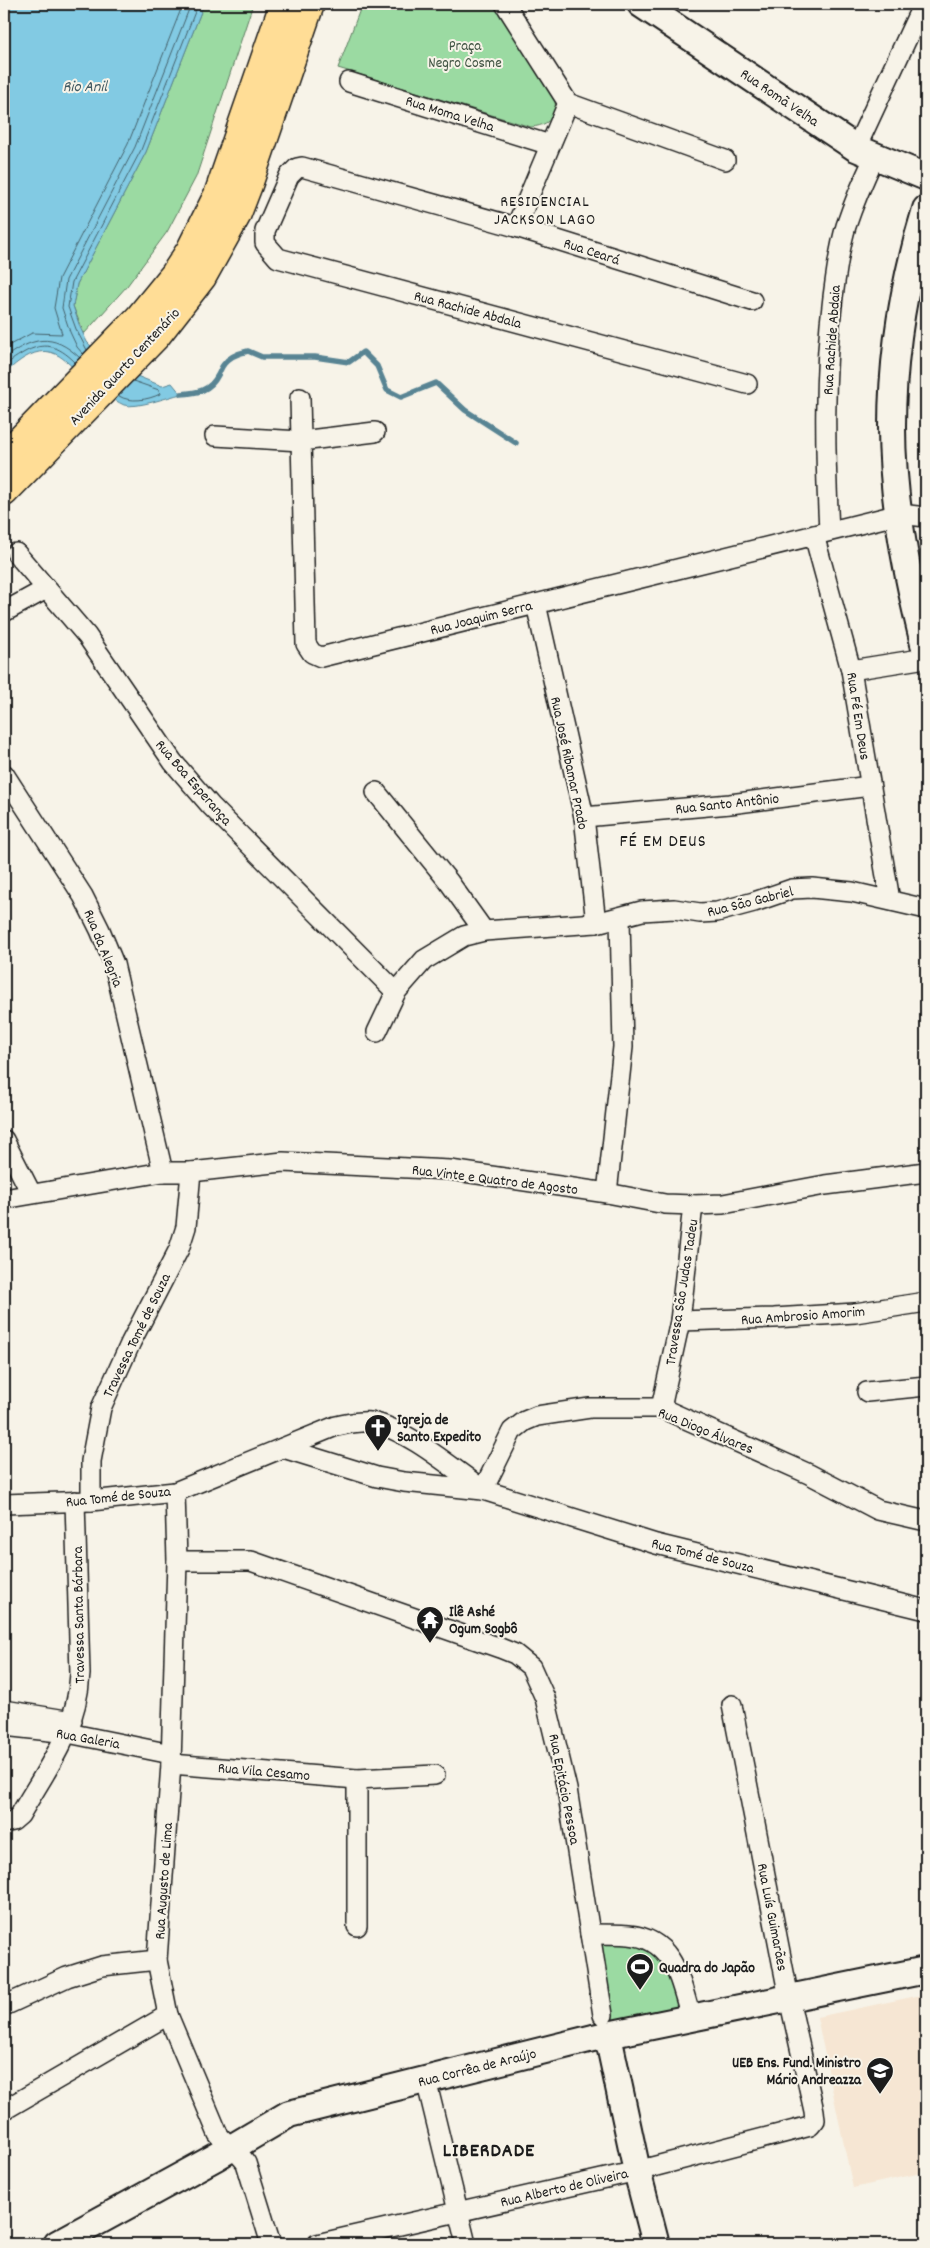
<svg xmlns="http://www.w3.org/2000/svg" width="930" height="2248" viewBox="0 0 930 2248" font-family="Dekko,sans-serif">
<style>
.built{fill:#f6e6d3}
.green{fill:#9bdaa2;stroke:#5c7b5f}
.water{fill:#82cae3;stroke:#598493}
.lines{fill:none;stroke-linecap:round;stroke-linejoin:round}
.shore{stroke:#45626c;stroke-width:1}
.stream{stroke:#598493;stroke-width:5.5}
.street-casing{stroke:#1c1c1c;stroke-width:22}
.secondary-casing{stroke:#1c1c1c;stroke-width:30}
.primary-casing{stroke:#1c1c1c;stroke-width:31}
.street{stroke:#f7f3e8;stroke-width:19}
.secondary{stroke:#f7f3e8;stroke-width:26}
.primary{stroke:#ffdd96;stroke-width:28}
.labels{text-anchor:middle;stroke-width:4;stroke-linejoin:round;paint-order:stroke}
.park-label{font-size:15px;fill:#425544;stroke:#f7f3e8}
.street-label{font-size:15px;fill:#1c1c1c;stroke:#f7f3e8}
.poi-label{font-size:15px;font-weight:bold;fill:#1c1c1c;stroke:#f7f3e8;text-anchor:start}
.water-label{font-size:16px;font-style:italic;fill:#405962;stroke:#f7f3e8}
.neighbourhood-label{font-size:16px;letter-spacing:1px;fill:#1c1c1c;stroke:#f7f3e8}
.quarter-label{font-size:18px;letter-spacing:1px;fill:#1c1c1c;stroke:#f7f3e8}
.district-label{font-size:20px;font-weight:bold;letter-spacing:1px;fill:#1c1c1c;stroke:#f7f3e8}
</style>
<rect width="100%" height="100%" fill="#f7f3e8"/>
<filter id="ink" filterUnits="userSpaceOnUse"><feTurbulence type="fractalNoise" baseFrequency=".02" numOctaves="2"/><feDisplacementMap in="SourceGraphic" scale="10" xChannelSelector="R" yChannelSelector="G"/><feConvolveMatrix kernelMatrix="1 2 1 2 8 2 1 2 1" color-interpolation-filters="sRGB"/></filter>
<g filter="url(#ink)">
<!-- built -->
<polygon class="built" points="926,1994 926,2172 853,2188 817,2017"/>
<!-- green -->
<g class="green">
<polygon points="204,4 253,4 196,177 167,232 127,286 84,334 73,306 77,284 146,152"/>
<path d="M362,4H493L552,87C559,108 556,125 531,127L338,68Z"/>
<polygon points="628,1941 662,1955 681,2007 613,2022 599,1942"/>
</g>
<!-- water -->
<path class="water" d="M4,4H204L146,152L77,284L73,306L80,327L87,342L109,365L162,386L172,383L181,394C168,397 136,409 124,405C113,400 98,389 88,382C66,363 55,340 24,358C15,364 10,368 4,376Z"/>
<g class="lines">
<!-- shore -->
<g class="shore">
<polyline points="4,348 32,333 62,334 54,308 59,278 128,144 183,4"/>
<polyline points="87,350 76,329 68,307 72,282 141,150 198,4"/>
<polyline points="83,354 77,347 70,332 62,308 66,280 135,147 191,4"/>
<path d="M4,358C32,338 52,331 80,358"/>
<path d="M4,368C9,361 15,358 23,353C44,341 58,345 75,362"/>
<path d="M119,396C130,403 148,400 160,394L159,390L133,381"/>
</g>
<!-- stream -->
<path class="stream" d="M181,394C197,393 210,391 218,375C220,372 221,367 224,364C229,357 239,353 248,351L262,357H315L349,362L363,352L377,366L387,390L401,397L436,383L465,410L516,443"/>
<defs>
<g id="street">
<polyline points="505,4 568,103 725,160"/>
<polyline points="349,82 550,145"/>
<polyline points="856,148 923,4"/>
<polyline points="516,227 568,103"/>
<polyline points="747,384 278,258 265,243 265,231 289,176 297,168 302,167 516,227 752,301"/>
<polyline points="300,398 306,644 312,653 321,657 900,514 926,517"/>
<polyline points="215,436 301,441 375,432"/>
<path d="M829,531C825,453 823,375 833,297C836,274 839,249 846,226C854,202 864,179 875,156"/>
<polyline points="814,535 851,670 890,900"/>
<polyline points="16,553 87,636 173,762 211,806 396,992"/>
<polyline points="536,604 584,817 596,923"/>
<polyline points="4,612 46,589"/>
<polyline points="851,670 926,658"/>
<polyline points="4,774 83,896 100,930 114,964 163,1172"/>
<polyline points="376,792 449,882 484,931"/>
<polyline points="584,817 730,804 870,786"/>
<polyline points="377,1032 396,992 424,960 464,936 484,931 596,923 642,911 674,909 700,913 717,912 754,902 792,889 812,888 852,892 926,909"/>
<polyline points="4,1140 31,1193"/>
<polyline points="607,1193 623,1047 620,919"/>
<polyline points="4,1199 163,1172 191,1172 283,1162 450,1170 607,1193 665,1204 693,1205 723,1204 825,1185 926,1172"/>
<polyline points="680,1321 774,1318 855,1313 926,1302"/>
<polyline points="867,1392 926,1386"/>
<polyline points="661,1408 680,1321 693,1205"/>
<polyline points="283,1448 377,1477 404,1482 483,1490 656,1544 926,1610"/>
<polyline points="483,1490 512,1431 525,1421 537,1416 590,1408 661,1408 809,1474 878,1510 926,1521"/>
<path d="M175,1492L177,1561L171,1764L157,1960L168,2015L218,2134C226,2145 238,2151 246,2163L271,2244"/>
<polyline points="91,1501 91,1461 101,1408 131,1342 179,1249 186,1227 191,1172"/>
<path d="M4,1504L91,1501L175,1492L336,1426C347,1424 359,1421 370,1422C404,1427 454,1469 482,1489"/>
<polyline points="177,1561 251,1561 500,1648 515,1654 531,1667 545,1698 567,1789 603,2015"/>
<polyline points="4,1710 72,1721"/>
<polyline points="4,1726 68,1733 171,1754"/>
<polyline points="171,1764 357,1779 435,1775"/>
<path d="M4,1823L13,1821L20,1815C47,1768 77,1731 80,1674L75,1501"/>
<polyline points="357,1926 357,1779"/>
<path d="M590,1934C603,1934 616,1934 629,1935C675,1939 680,1982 691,2017"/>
<polyline points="4,2006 67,1977 102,1966 157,1960"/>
<polyline points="426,2080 466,2244"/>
<polyline points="4,2110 168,2015"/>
<polyline points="317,2244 637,2171 810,2126 815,2120 814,2111 789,1998 732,1705"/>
</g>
<g id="secondary">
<polyline points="641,4 856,148 926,177"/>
<path d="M926,209C905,278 892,354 892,427C892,502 908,580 926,652"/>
<polyline points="608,2036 637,2171 656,2244"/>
<polyline points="57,2244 216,2157 289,2114 593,2038 926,1970"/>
</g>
<g id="primary">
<polyline points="4,457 139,318 175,274 190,251 218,195 284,4"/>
<polyline points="4,492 156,336 202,277 236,216 248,185 310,4"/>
</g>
</defs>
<!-- street casing -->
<use href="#street" class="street-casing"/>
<!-- secondary casing -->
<use href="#secondary" class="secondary-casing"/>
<!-- primary casing -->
<use href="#primary" class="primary-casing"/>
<!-- street -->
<use href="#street" class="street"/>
<!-- secondary -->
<use href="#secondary" class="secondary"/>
<!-- primary -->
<use href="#primary" class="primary"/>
</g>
</g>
<!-- icons -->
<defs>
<symbol id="church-pin" viewBox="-11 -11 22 30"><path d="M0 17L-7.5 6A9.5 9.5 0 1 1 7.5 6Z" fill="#1c1c1c" stroke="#f7f3e8"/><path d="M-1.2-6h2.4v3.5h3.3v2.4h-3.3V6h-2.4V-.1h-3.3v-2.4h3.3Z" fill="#fff"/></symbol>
<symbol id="temple-pin" viewBox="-11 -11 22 30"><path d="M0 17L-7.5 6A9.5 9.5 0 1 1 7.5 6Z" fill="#1c1c1c" stroke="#f7f3e8"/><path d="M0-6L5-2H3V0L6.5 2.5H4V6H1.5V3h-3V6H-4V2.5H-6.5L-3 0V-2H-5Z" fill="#fff"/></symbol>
<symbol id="stadium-pin" viewBox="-11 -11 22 30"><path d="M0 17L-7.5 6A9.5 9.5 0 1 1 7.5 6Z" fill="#1c1c1c" stroke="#f7f3e8"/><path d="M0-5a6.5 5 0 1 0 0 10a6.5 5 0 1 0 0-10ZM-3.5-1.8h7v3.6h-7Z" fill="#fff"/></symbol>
<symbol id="school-pin" viewBox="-11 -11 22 30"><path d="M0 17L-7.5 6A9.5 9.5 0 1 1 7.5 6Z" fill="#1c1c1c" stroke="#f7f3e8"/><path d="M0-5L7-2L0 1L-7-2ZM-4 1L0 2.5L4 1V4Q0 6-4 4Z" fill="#fff"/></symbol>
</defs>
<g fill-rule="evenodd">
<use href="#church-pin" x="362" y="1412" width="32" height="43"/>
<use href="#temple-pin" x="414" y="1604" width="32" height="43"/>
<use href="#stadium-pin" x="624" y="1951" width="32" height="43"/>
<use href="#school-pin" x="864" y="2055" width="32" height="43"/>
</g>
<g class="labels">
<!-- park labels -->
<g class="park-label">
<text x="465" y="50">Praça<tspan x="465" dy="17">Negro Cosme</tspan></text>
</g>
<!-- street labels -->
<g class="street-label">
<text transform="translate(780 97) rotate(34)" y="5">Rua Romã Velha</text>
<text transform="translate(450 113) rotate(17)" y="5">Rua Moma Velha</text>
<text transform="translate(592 251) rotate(18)" y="5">Rua Ceará</text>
<text transform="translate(468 309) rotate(15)" y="5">Rua Rachide Abdala</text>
<text transform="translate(831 340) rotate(-86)" y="5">Rua Rachide Abdaia</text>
<text transform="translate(124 366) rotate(-47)" y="5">Avenida Quarto Centenário</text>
<text transform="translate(481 617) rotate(-14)" y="5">Rua Joaquim Serra</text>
<text transform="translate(859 716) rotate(81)" y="5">Rua Fé Em Deus</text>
<text transform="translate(570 763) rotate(78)" y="5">Rua José Ribamar Prado</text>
<text transform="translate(194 782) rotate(49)" y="5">Rua Boa Esperança</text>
<text transform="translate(727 803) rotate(-6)" y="5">Rua Santo Antônio</text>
<text transform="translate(750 901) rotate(-14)" y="5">Rua São Gabriel</text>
<text transform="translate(104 948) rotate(68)" y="5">Rua da Alegria</text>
<text transform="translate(495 1179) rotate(7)" y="5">Rua Vinte e Quatro de Agosto</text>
<text transform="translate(681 1292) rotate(-81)" y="5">Travessa São Judas Tadeu</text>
<text transform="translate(803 1315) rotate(-4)" y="5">Rua Ambrosio Amorim</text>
<text transform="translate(136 1335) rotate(-64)" y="5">Travessa Tomé de Souza</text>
<text transform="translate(706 1430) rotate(22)" y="5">Rua Diogo Álvares</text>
<text transform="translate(118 1496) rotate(-6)" y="5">Rua Tomé de Souza</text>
<text transform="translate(703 1555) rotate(14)" y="5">Rua Tomé de Souza</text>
<text transform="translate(78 1615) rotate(-91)" y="5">Travessa Santa Bárbara</text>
<text transform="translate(88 1738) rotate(10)" y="5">Rua Galeria</text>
<text transform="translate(264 1771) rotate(5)" y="5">Rua Vila Cesamo</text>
<text transform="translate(565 1789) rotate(79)" y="5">Rua Epitácio Pessoa</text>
<text transform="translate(163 1881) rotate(-86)" y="5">Rua Augusto de Lima</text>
<text transform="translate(773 1917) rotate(79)" y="5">Rua Luís Guimarães</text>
<text transform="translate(477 2067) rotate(-14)" y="5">Rua Corrêa de Araújo</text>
<text transform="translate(564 2187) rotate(-13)" y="5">Rua Alberto de Oliveira</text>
</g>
<!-- poi labels -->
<g class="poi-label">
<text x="397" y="1424">Igreja de<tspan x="397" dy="17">Santo Expedito</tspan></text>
<text x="449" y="1616">Ilê Ashé<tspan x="449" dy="17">Ogum Sogbô</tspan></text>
<text x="659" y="1972">Quadra do Japão</text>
<text x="861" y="2067" text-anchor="end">UEB Ens. Fund. Ministro<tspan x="861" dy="17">Mário Andreazza</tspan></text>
</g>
<!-- water labels -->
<g class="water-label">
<text x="85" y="91">Rio Anil</text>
</g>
<!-- neighbourhood labels -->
<g class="neighbourhood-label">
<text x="545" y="206">RESIDENCIAL<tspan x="545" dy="18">JACKSON LAGO</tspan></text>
</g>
<!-- quarter labels -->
<g class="quarter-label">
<text x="663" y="846">FÉ EM DEUS</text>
</g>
<!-- district labels -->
<g class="district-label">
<text x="489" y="2156">LIBERDADE</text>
</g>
</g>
<!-- margin -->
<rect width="930" height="2248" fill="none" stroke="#f7f3e8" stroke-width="20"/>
<rect x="10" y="10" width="910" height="2228" fill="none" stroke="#1c1c1c" stroke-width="2" filter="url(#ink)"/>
</svg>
